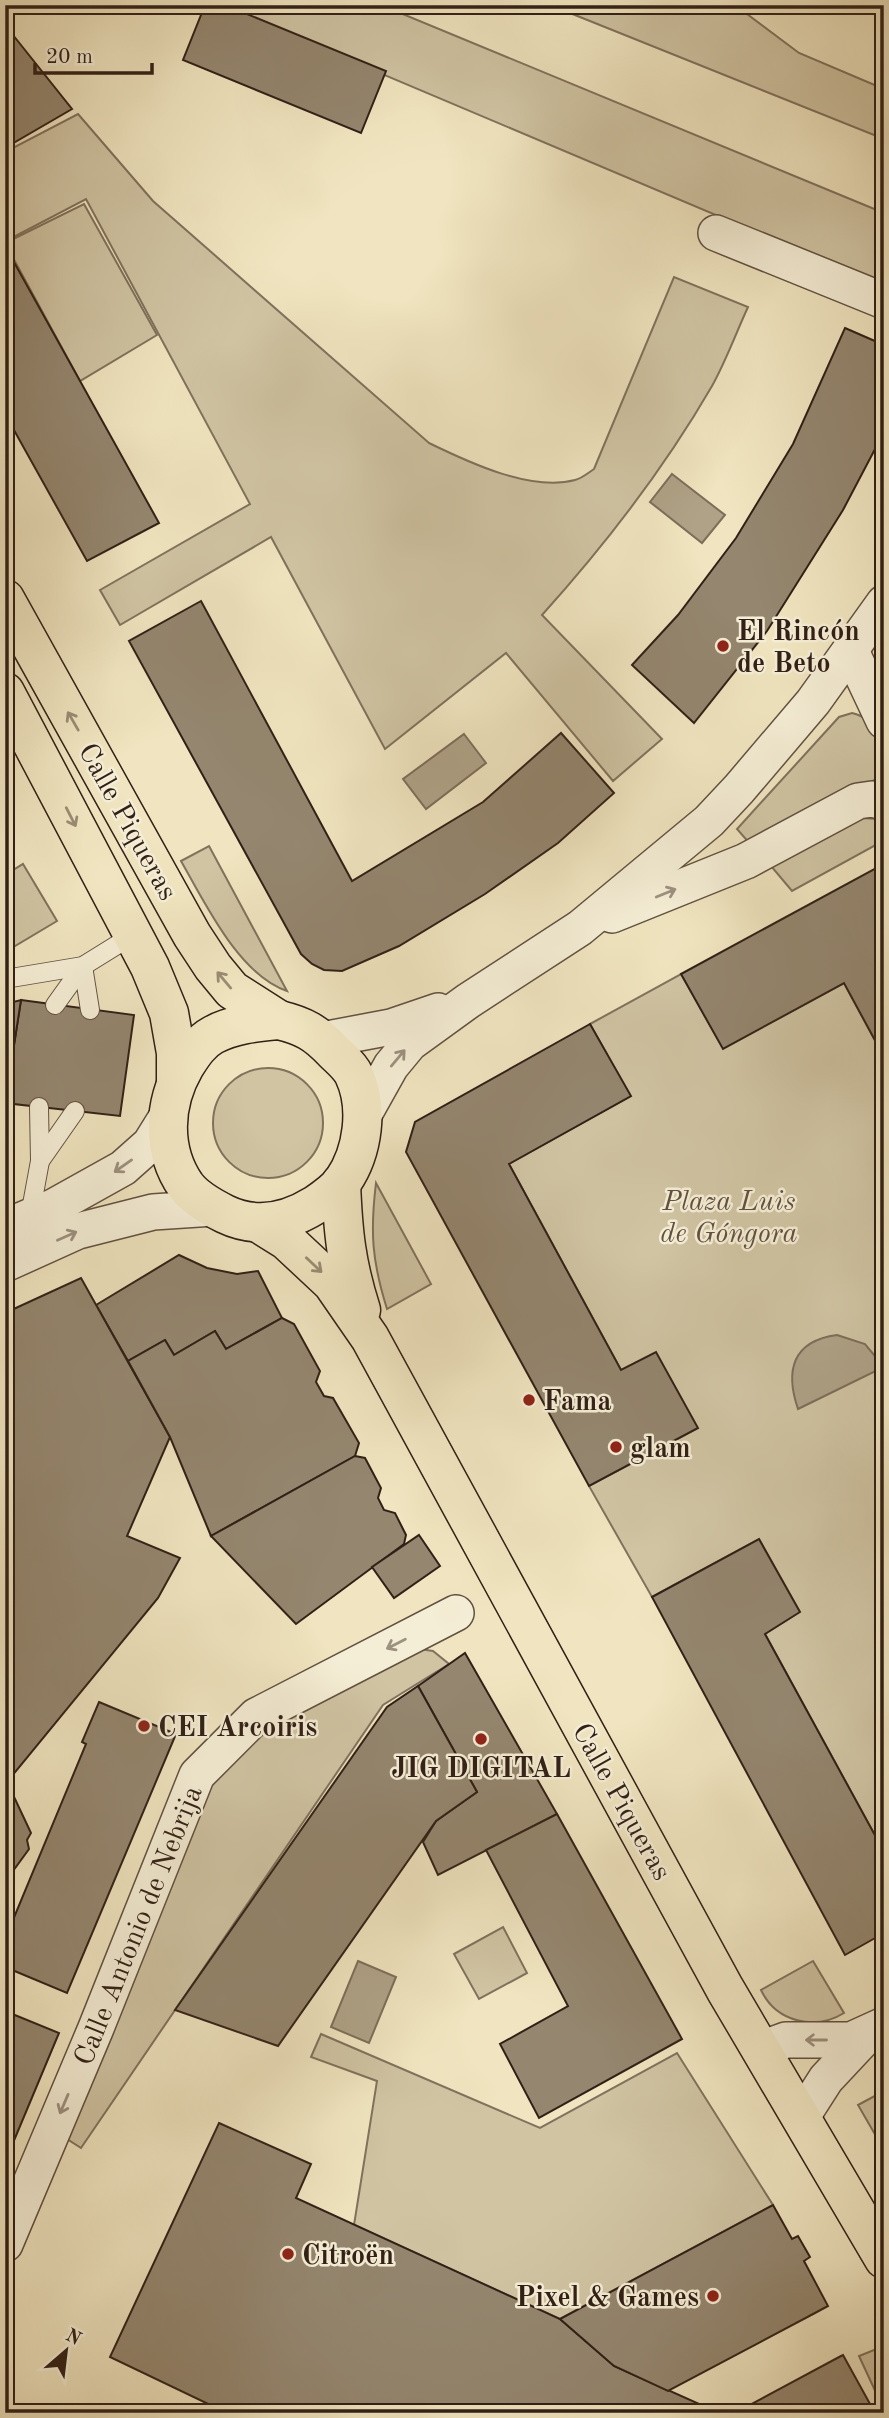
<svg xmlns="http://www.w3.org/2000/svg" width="889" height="2418" viewBox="0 0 889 2418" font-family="'Old Standard TT',serif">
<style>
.green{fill:#d0c4a3;stroke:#80725d;stroke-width:2}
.water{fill:#afa287;stroke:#7d6e5a;stroke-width:2}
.building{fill:#94866f;stroke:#312017;stroke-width:2}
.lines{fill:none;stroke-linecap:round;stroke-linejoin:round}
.lane-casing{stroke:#615141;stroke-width:20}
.street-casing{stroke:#615141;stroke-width:38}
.primary-casing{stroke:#312017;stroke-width:41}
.lane{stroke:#f5eed6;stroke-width:18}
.street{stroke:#f5eed6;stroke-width:35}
.primary{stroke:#f0e5c0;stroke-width:38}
.oneway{stroke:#9a8c74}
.oneway2{stroke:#9d9180}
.poi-dot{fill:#8f2418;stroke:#f5eed6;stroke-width:2.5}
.labels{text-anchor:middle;stroke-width:5;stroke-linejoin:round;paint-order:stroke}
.poi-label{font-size:28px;font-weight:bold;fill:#312017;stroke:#f5eed6;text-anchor:start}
.street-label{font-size:28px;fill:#312017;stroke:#f5eed6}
.park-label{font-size:28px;font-style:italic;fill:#615141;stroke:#f5eed6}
</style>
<rect width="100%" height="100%" fill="#f0e5c0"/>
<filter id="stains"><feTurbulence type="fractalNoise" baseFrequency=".00286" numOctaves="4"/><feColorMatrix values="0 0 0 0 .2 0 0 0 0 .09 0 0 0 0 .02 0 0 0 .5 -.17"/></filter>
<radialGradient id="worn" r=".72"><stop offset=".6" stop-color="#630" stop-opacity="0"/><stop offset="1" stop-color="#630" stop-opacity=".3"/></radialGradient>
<!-- green -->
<g class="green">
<polygon points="219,5 381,5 884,213 884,286"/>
<polygon points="550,5 735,5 799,53 884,89 884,139"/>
<path d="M78,114L153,201L429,443C468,462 531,492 575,480C581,479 588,473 594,469L674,277L748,307C736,333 726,361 712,386C664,469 606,544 542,615L662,739L613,781L506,653L385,749L271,537L120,625L100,590L250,504L86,199L8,240L5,236V152Z"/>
<polygon points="84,204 157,335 80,381 5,243"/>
<path d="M852,713C884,721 884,747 884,775L751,845L737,829L839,717Z"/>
<polygon points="862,818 878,819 884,821 884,846 881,842 792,891 771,866"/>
<path d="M209,846L287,991C239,975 205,903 181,861Z"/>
<polygon points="23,864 57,921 5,952 5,875"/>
<polygon points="681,974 723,1048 844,983 884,1057 884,1836 877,1839 765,1634 799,1612 759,1539 652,1597 589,1486 697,1428 621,1370 509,1164 630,1096 590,1024"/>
<circle cx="268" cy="1123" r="55"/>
<path d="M376,1183L431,1284L387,1309C372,1261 370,1232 376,1183Z"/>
<polygon points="406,1647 433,1651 449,1664 383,1705 81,2148 64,2137 203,1781 258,1726"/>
<polygon points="503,1927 527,1973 479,1999 454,1954"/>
<path d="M813,1961L844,2013C815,2031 776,2022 761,1990Z"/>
<polygon points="321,2034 540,2128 677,2053 773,2205 560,2319 354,2225 377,2081 311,2057"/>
<polygon points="884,2091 884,2150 858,2105"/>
<polygon points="884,2346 884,2410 859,2356"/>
</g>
<!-- water -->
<g class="water">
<polygon points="672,474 725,515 702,543 650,502"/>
<polygon points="464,734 486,763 426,809 403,779"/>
<path d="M837,1335L865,1344L884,1367L798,1409C785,1371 792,1341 837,1335Z"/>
<polygon points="358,1961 396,1977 369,2043 331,2027"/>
</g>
<!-- building -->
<g class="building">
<polygon points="205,5 225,5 386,71 361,133 183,60"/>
<polygon points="5,25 72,109 10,145 5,139 5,136 13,131 5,122"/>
<polygon points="5,246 159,523 87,561 5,414"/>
<polygon points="845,328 884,345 884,432 843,510 767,631 694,723 632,665 678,615 736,538 793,444"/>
<polygon points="201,601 352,881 483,802 561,733 614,793 558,843 485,894 399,946 342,971 324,970 312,964 301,954 129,641"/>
<polygon points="878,867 884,878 884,1057 844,983 723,1049 681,974"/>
<polygon points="21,1000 134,1015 120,1116 5,1103"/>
<polygon points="21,1000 7,1090 5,1090 5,1004"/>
<polygon points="590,1024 631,1096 509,1164 621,1370 656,1352 698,1428 589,1486 406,1152 415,1122"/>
<polygon points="179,1255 207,1268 237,1274 258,1271 282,1318 226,1349 215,1331 174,1355 165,1340 128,1361 96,1305"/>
<polygon points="81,1278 170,1437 127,1536 180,1558 158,1598 7,1782 31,1833 27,1840 29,1849 5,1882 5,1313"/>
<polygon points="282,1318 294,1324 320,1371 316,1382 324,1396 333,1398 359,1443 355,1456 211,1536 170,1437 128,1361 165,1340 174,1355 215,1331 226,1349"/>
<polygon points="355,1456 365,1458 381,1488 378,1498 384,1510 395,1513 406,1535 404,1544 296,1624 211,1536"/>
<polygon points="419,1535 440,1566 394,1598 372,1567"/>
<polygon points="759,1539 800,1612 765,1634 877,1839 884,1836 884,1933 845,1955 652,1597"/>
<polygon points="465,1653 557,1814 438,1875 423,1842 436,1821 477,1792 418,1686"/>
<polygon points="418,1686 477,1792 436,1821 278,2046 175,2010 387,1707"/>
<polygon points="99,1702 176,1734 67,1993 5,1967 5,1925 8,1918 13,1920 86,1744 82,1742"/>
<polygon points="557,1814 682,2039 539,2118 500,2044 568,2006 486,1850"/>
<polygon points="5,2011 59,2033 5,2162"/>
<polygon points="219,2123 311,2164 296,2198 560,2319 614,2366 706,2407 709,2413 227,2413 110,2357"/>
<polygon points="773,2205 792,2239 798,2236 810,2257 804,2261 828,2306 815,2313 668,2391 614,2366 560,2319"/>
<polygon points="843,2355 875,2413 735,2413 841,2356"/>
</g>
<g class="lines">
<defs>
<g id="lane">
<polyline points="83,966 90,1010"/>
<polyline points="5,979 83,966 133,935"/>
<polyline points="55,1005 83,966"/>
<polyline points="40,1161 75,1111"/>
<polyline points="31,1210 40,1161 39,1107"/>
</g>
<g id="street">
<polyline points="716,233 884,301"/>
<polyline points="851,651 884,721"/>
<polyline points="612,915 746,861 858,801 872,799 884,802"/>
<polyline points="322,1040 391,1027 438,1011"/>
<polyline points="363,1116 391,1066 410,1043 468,1001 580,928 709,821 739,789 813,702 884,603"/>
<polyline points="5,1227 53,1207 123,1168 150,1144 168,1115"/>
<polyline points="5,1264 78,1231 153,1212 214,1208"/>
<polyline points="761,2049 786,2040 851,2040 884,2025"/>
<polyline points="801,2118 826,2079 870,2032"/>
<polyline points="5,2244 96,2028 197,1775 256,1716 456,1613"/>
</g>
<g id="primary">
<polyline points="5,599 192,935 213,967 232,990 279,1020"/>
<polyline points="5,692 150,967 169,1013 176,1053 176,1081"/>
<path d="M279,1020C304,1026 316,1033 333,1051C340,1058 350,1066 354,1075C369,1107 363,1152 343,1181C336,1191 324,1199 315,1205C286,1223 256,1229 225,1214C211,1207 195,1198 186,1186C161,1150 163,1104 185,1066C192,1055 200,1042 213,1035C233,1024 257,1022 279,1020Z"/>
<path d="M341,1183C343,1232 346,1263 361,1310"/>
<polyline points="260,1224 287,1241 332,1283 370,1338 725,1989 884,2259"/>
</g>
</defs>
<!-- lane casing -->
<use href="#lane" class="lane-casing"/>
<!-- street casing -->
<use href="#street" class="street-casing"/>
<!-- primary casing -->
<use href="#primary" class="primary-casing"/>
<!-- lane -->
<use href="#lane" class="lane"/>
<!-- street -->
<use href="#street" class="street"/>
<!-- primary -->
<use href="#primary" class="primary"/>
</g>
<!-- one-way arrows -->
<defs><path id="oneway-shaft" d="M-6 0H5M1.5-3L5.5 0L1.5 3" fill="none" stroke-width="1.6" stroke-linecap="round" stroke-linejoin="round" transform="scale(1.75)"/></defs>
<g class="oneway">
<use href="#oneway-shaft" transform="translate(73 721) rotate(-120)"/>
<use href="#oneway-shaft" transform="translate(71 817) rotate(63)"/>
<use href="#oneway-shaft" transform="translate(224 980) rotate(-130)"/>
<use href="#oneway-shaft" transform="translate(314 1265) rotate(43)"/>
</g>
<g class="oneway2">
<use href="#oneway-shaft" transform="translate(666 893) rotate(-22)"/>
<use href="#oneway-shaft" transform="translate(398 1058) rotate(-50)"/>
<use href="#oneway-shaft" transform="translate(123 1166) rotate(145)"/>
<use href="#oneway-shaft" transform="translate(67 1236) rotate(-24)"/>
<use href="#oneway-shaft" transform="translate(396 1644) rotate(153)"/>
<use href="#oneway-shaft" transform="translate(816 2040) rotate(-180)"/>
<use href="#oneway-shaft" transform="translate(64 2104) rotate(113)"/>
</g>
<!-- markers -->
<g class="poi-dot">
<circle cx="723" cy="646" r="7"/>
<circle cx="529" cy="1400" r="7"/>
<circle cx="616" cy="1447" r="7"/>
<circle cx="144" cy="1726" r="7"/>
<circle cx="481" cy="1739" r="7"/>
<circle cx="288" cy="2254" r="7"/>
<circle cx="713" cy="2296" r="7"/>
</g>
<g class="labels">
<!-- poi labels -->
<g class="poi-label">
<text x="737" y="640">El Rincón<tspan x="737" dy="32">de Beto</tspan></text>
<text x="543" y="1410">Fama</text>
<text x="630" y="1457">glam</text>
<text x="158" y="1736">CEI Arcoiris</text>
<text x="481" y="1777" text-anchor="middle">JIG DIGITAL</text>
<text x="302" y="2264">Citroën</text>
<text x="699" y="2306" text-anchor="end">Pixel &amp; Games</text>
</g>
<!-- street labels -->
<g class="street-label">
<text transform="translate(129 821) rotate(61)" y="10">Calle Piqueras</text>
<text transform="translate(623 1801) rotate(61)" y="10">Calle Piqueras</text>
<text transform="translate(137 1925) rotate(-68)" y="10">Calle Antonio de Nebrija</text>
</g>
<!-- park labels -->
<g class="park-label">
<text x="729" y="1210">Plaza Luis<tspan x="729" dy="32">de Góngora</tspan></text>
</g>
</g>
<!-- margin -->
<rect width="889" height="2418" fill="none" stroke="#f0e5c0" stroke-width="28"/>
<rect x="7" y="7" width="875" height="2404" fill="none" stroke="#312017" stroke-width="3.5"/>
<rect x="14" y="14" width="861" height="2390" fill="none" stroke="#312017" stroke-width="2"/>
<!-- north arrow -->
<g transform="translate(66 2351) rotate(28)" stroke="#f5eed6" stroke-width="5" paint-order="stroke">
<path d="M0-5L12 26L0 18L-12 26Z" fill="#312017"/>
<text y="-10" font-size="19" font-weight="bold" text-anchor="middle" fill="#312017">N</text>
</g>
<!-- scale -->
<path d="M35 63v10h117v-10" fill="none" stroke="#312017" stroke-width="3.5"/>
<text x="46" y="63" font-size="21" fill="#312017" stroke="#f5eed6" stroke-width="5" paint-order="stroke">20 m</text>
<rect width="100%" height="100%" filter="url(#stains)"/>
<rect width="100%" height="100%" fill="url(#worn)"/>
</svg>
